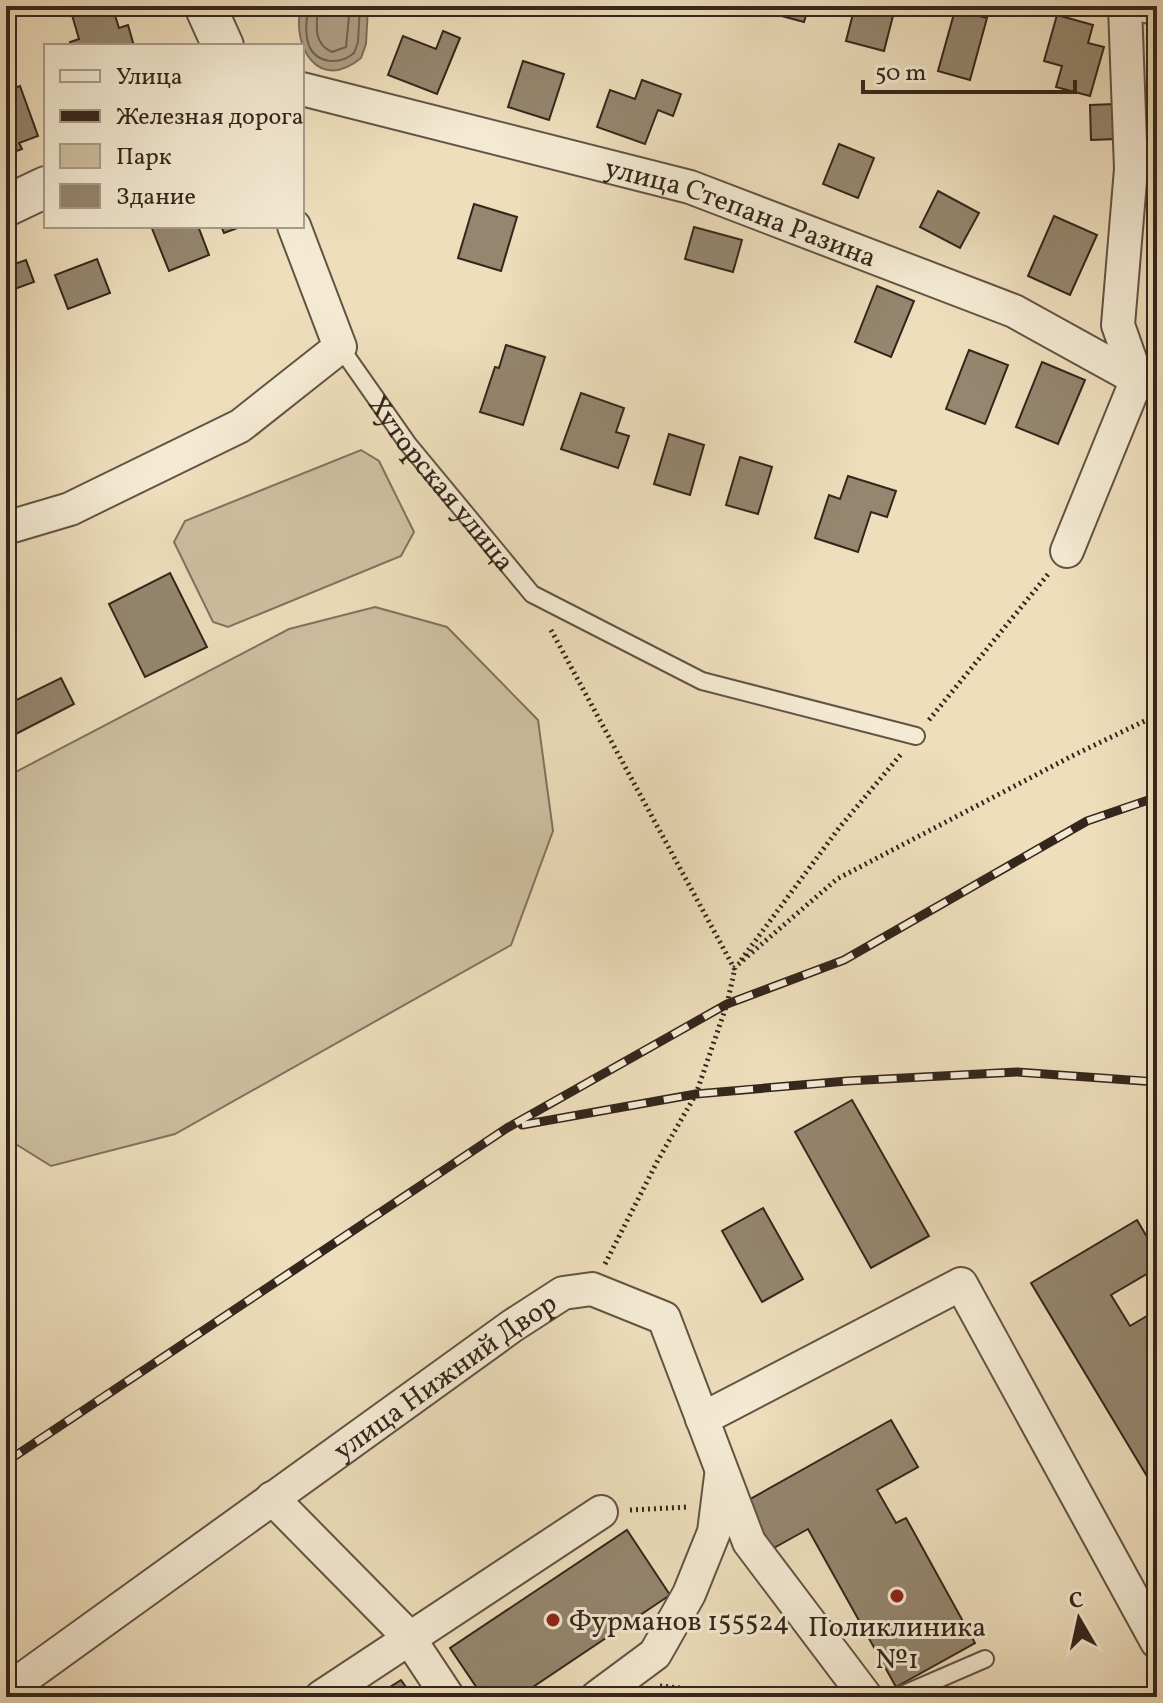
<svg xmlns="http://www.w3.org/2000/svg" width="1163" height="1703" viewBox="0 0 1163 1703" font-family="Vollkorn,serif">
<style>
.green{fill:#cebfa1;stroke:#81725e;stroke-width:2}
.water{fill:#af9f86;stroke:#7e6f5c;stroke-width:2}
.lines{fill:none;stroke-linecap:round;stroke-linejoin:round}
.shore{stroke:#726251;stroke-width:2}
.building{fill:#95866f;stroke:#34261c;stroke-width:2}
.service-casing{stroke:#625444;stroke-width:20}
.minor-casing{stroke:#625444;stroke-width:36}
.tertiary-casing{stroke:#625444;stroke-width:44}
.path{stroke:#34261c;stroke-width:5;stroke-dasharray:2 4;stroke-linecap:butt}
.service{stroke:#f4ead3;stroke-width:16}
.minor{stroke:#f4ead3;stroke-width:32}
.tertiary{stroke:#f4ead3;stroke-width:40}
.rail-casing{stroke:#34261c;stroke-width:9}
.rail{stroke:#f4ead3;stroke-width:6;stroke-dasharray:18;stroke-linecap:butt}
.poi-dot{fill:#8f2418;stroke:#f4ead3;stroke-width:3}
.labels{text-anchor:middle;stroke-width:6;stroke-linejoin:round;paint-order:stroke}
.street-label{font-size:28px;fill:#34261c;stroke:#f4ead3}
.poi-label{font-size:28px;fill:#34261c;stroke:#f4ead3;text-anchor:start}
</style>
<rect width="100%" height="100%" fill="#eedebc"/>
<filter id="stains"><feTurbulence type="fractalNoise" baseFrequency=".0025" numOctaves="4"/><feColorMatrix values="0 0 0 0 .2 0 0 0 0 .09 0 0 0 0 .02 0 0 0 .5 -.17"/></filter>
<radialGradient id="worn" r=".72"><stop offset=".6" stop-color="#630" stop-opacity="0"/><stop offset="1" stop-color="#630" stop-opacity=".3"/></radialGradient>
<!-- green -->
<g class="green">
<polygon points="361,450 379,461 414,532 401,556 228,627 213,622 174,542 185,521"/>
<polygon points="375,607 447,627 538,720 553,831 511,945 175,1134 51,1166 6,1138 6,777 289,629"/>
</g>
<!-- water -->
<path class="water" d="M301,6H368L366,44L361,58C319,93 291,47 301,6Z"/>
<g class="lines">
<!-- shore -->
<g class="shore">
<path d="M308,6C307,19 304,33 309,46C317,64 340,65 354,53L358,42L360,6"/>
<path d="M318,6C317,24 312,43 332,52L346,47L350,6"/>
</g>
</g>
<!-- building -->
<g class="building">
<polygon points="6,6 25,6 26,10 7,16"/>
<polygon points="102,6 112,6 119,28 128,25 134,46 72,46 70,42 79,39 72,15"/>
<polygon points="781,6 809,6 804,22 778,15"/>
<polygon points="855,6 915,6 913,13 895,8 884,51 846,41"/>
<polygon points="955,10 987,18 970,80 938,71"/>
<polygon points="1057,15 1093,25 1088,43 1104,47 1090,96 1056,87 1062,66 1044,61"/>
<polygon points="443,31 460,38 437,94 388,75 403,36 436,49"/>
<polygon points="523,61 564,74 549,120 508,107"/>
<polygon points="642,80 681,94 673,116 658,110 645,144 597,127 610,90 635,99"/>
<polygon points="20,86 38,136 19,143 22,149 6,155 6,91"/>
<polygon points="1115,104 1116,139 1091,140 1090,105"/>
<polygon points="839,144 874,158 858,198 823,184"/>
<polygon points="938,191 979,213 960,248 920,227"/>
<polygon points="474,204 517,217 501,271 458,258"/>
<polygon points="1054,216 1097,235 1070,295 1028,276"/>
<polygon points="151,226 198,226 209,255 169,271"/>
<polygon points="221,226 243,226 224,233"/>
<polygon points="694,227 742,240 733,272 685,259"/>
<polygon points="97,259 110,293 68,309 55,275"/>
<polygon points="26,260 34,282 6,292 6,267"/>
<polygon points="877,286 914,301 891,357 855,342"/>
<polygon points="506,345 545,357 523,425 480,412 495,367 499,368"/>
<polygon points="969,350 1008,365 985,424 946,409"/>
<polygon points="1042,362 1085,380 1058,444 1016,427"/>
<polygon points="581,393 624,408 616,432 629,436 618,468 561,449"/>
<polygon points="669,434 704,445 690,495 654,484"/>
<polygon points="740,457 772,467 758,514 726,505"/>
<polygon points="848,476 896,491 887,517 871,512 858,552 815,538 829,495 840,499"/>
<polygon points="170,573 207,647 145,677 109,604"/>
<polygon points="61,678 74,704 6,739 6,705"/>
<polygon points="852,1100 929,1236 871,1268 795,1132"/>
<polygon points="763,1208 803,1279 762,1302 722,1231"/>
<polygon points="1137,1220 1157,1254 1157,1268 1111,1295 1130,1326 1157,1310 1157,1493 1031,1283"/>
<polygon points="891,1420 918,1467 877,1490 896,1523 906,1518 975,1643 896,1687 808,1529 772,1549 745,1502"/>
<polygon points="627,1530 670,1595 518,1697 483,1697 450,1648"/>
<polygon points="401,1680 413,1697 374,1697"/>
<polygon points="993,1688 998,1697 977,1697"/>
</g>
<g class="lines">
<defs>
<g id="service">
<path id="s1" d="M340,347L408,444L532,594L702,681L916,736"/>
<polyline points="1137,379 1157,396"/>
<polyline points="897,1697 985,1659"/>
</g>
<g id="minor">
<polyline points="1145,6 1157,8"/>
<path id="s2" d="M302,89L690,187L1014,311L1137,379"/>
<polyline points="6,528 70,509 240,426 340,347 294,226"/>
<polyline points="1067,551 1137,379 1118,325 1131,169 1125,6"/>
<polyline points="702,1419 961,1284 1157,1642"/>
<polyline points="272,1498 407,1635 448,1697"/>
<path id="s3" d="M6,1691L512,1326L563,1293L592,1289L664,1318L749,1542L866,1697"/>
<polyline points="321,1697 601,1512"/>
<polyline points="597,1697 655,1654 689,1594 714,1532 721,1476"/>
</g>
<g id="tertiary">
<polyline points="205,6 223,46"/>
<polyline points="6,206 46,187"/>
</g>
</defs>
<!-- service casing -->
<use href="#service" class="service-casing"/>
<!-- minor casing -->
<use href="#minor" class="minor-casing"/>
<!-- tertiary casing -->
<use href="#tertiary" class="tertiary-casing"/>
<!-- path -->
<g class="path">
<polyline points="551,630 734,968 837,879 1072,756 1157,715"/>
<polyline points="929,720 1049,573"/>
<polyline points="741,960 839,828 902,753"/>
<polyline points="605,1264 658,1160 696,1094 727,1004 735,968"/>
<polyline points="630,1510 688,1507"/>
<polyline points="660,1686 770,1697"/>
</g>
<!-- service -->
<use href="#service" class="service"/>
<!-- minor -->
<use href="#minor" class="minor"/>
<!-- tertiary -->
<use href="#tertiary" class="tertiary"/>
<defs>
<g id="rail">
<polyline points="522,1125 696,1094 847,1081 1017,1072 1157,1082"/>
<polyline points="6,1462 507,1128 727,1004 844,960 1087,821 1157,797"/>
</g>
</defs>
<!-- rail casing -->
<use href="#rail" class="rail-casing"/>
<!-- rail -->
<use href="#rail" class="rail"/>
</g>
<!-- markers -->
<g class="poi-dot">
<circle cx="897" cy="1596" r="8"/>
<circle cx="553" cy="1620" r="8"/>
</g>
<g class="labels">
<!-- street labels -->
<g class="street-label">
<text dy="10" stroke="none"><textPath href="#s2" startOffset="456">улица Степана Разина</textPath></text>
<text dy="10" stroke="none"><textPath href="#s1" startOffset="170">Хуторская улица</textPath></text>
<text dy="10" stroke="none"><textPath href="#s3" startOffset="540">улица Нижний Двор</textPath></text>
</g>
<!-- poi labels -->
<g class="poi-label">
<text x="569" y="1630">Фурманов 155524</text>
<text x="897" y="1636" text-anchor="middle">Поликлиника<tspan x="897" dy="32">№1</tspan></text>
</g>
</g>
<!-- margin -->
<rect width="1163" height="1703" fill="none" stroke="#eedebc" stroke-width="32"/>
<rect x="8" y="8" width="1147" height="1687" fill="none" stroke="#34261c" stroke-width="4"/>
<rect x="16" y="16" width="1131" height="1671" fill="none" stroke="#34261c" stroke-width="2"/>
<!-- legend -->
<rect x="44" y="44" width="260" height="184" fill="#f4ead3" stroke="#a79c8a" stroke-width="2"/>
<rect x="60" y="70" width="40" height="12" fill="#f4ead3" stroke="#a79c8a" stroke-width="2"/>
<text x="116" y="84" font-size="24" fill="#34261c">Улица</text>
<rect x="60" y="110" width="40" height="12" fill="#34261c" stroke="#a79c8a" stroke-width="2"/>
<text x="116" y="124" font-size="24" fill="#34261c">Железная дорога</text>
<rect x="60" y="144" width="40" height="24" fill="#cebfa1" stroke="#a79c8a" stroke-width="2"/>
<text x="116" y="164" font-size="24" fill="#34261c">Парк</text>
<rect x="60" y="184" width="40" height="24" fill="#95866f" stroke="#a79c8a" stroke-width="2"/>
<text x="116" y="204" font-size="24" fill="#34261c">Здание</text>
<!-- north arrow -->
<g transform="translate(1079 1619) rotate(351)" stroke="#f4ead3" stroke-width="6" paint-order="stroke">
<path d="M0-6L14 30L0 20L-14 30Z" fill="#34261c"/>
<text y="-12" font-size="22" font-weight="bold" text-anchor="middle" fill="#34261c">С</text>
</g>
<!-- scale -->
<path d="M863 80v12h212v-12" fill="none" stroke="#34261c" stroke-width="4"/>
<text x="875" y="80" font-size="24" fill="#34261c" stroke="#f4ead3" stroke-width="6" paint-order="stroke">50 m</text>
<rect width="100%" height="100%" filter="url(#stains)"/>
<rect width="100%" height="100%" fill="url(#worn)"/>
</svg>
